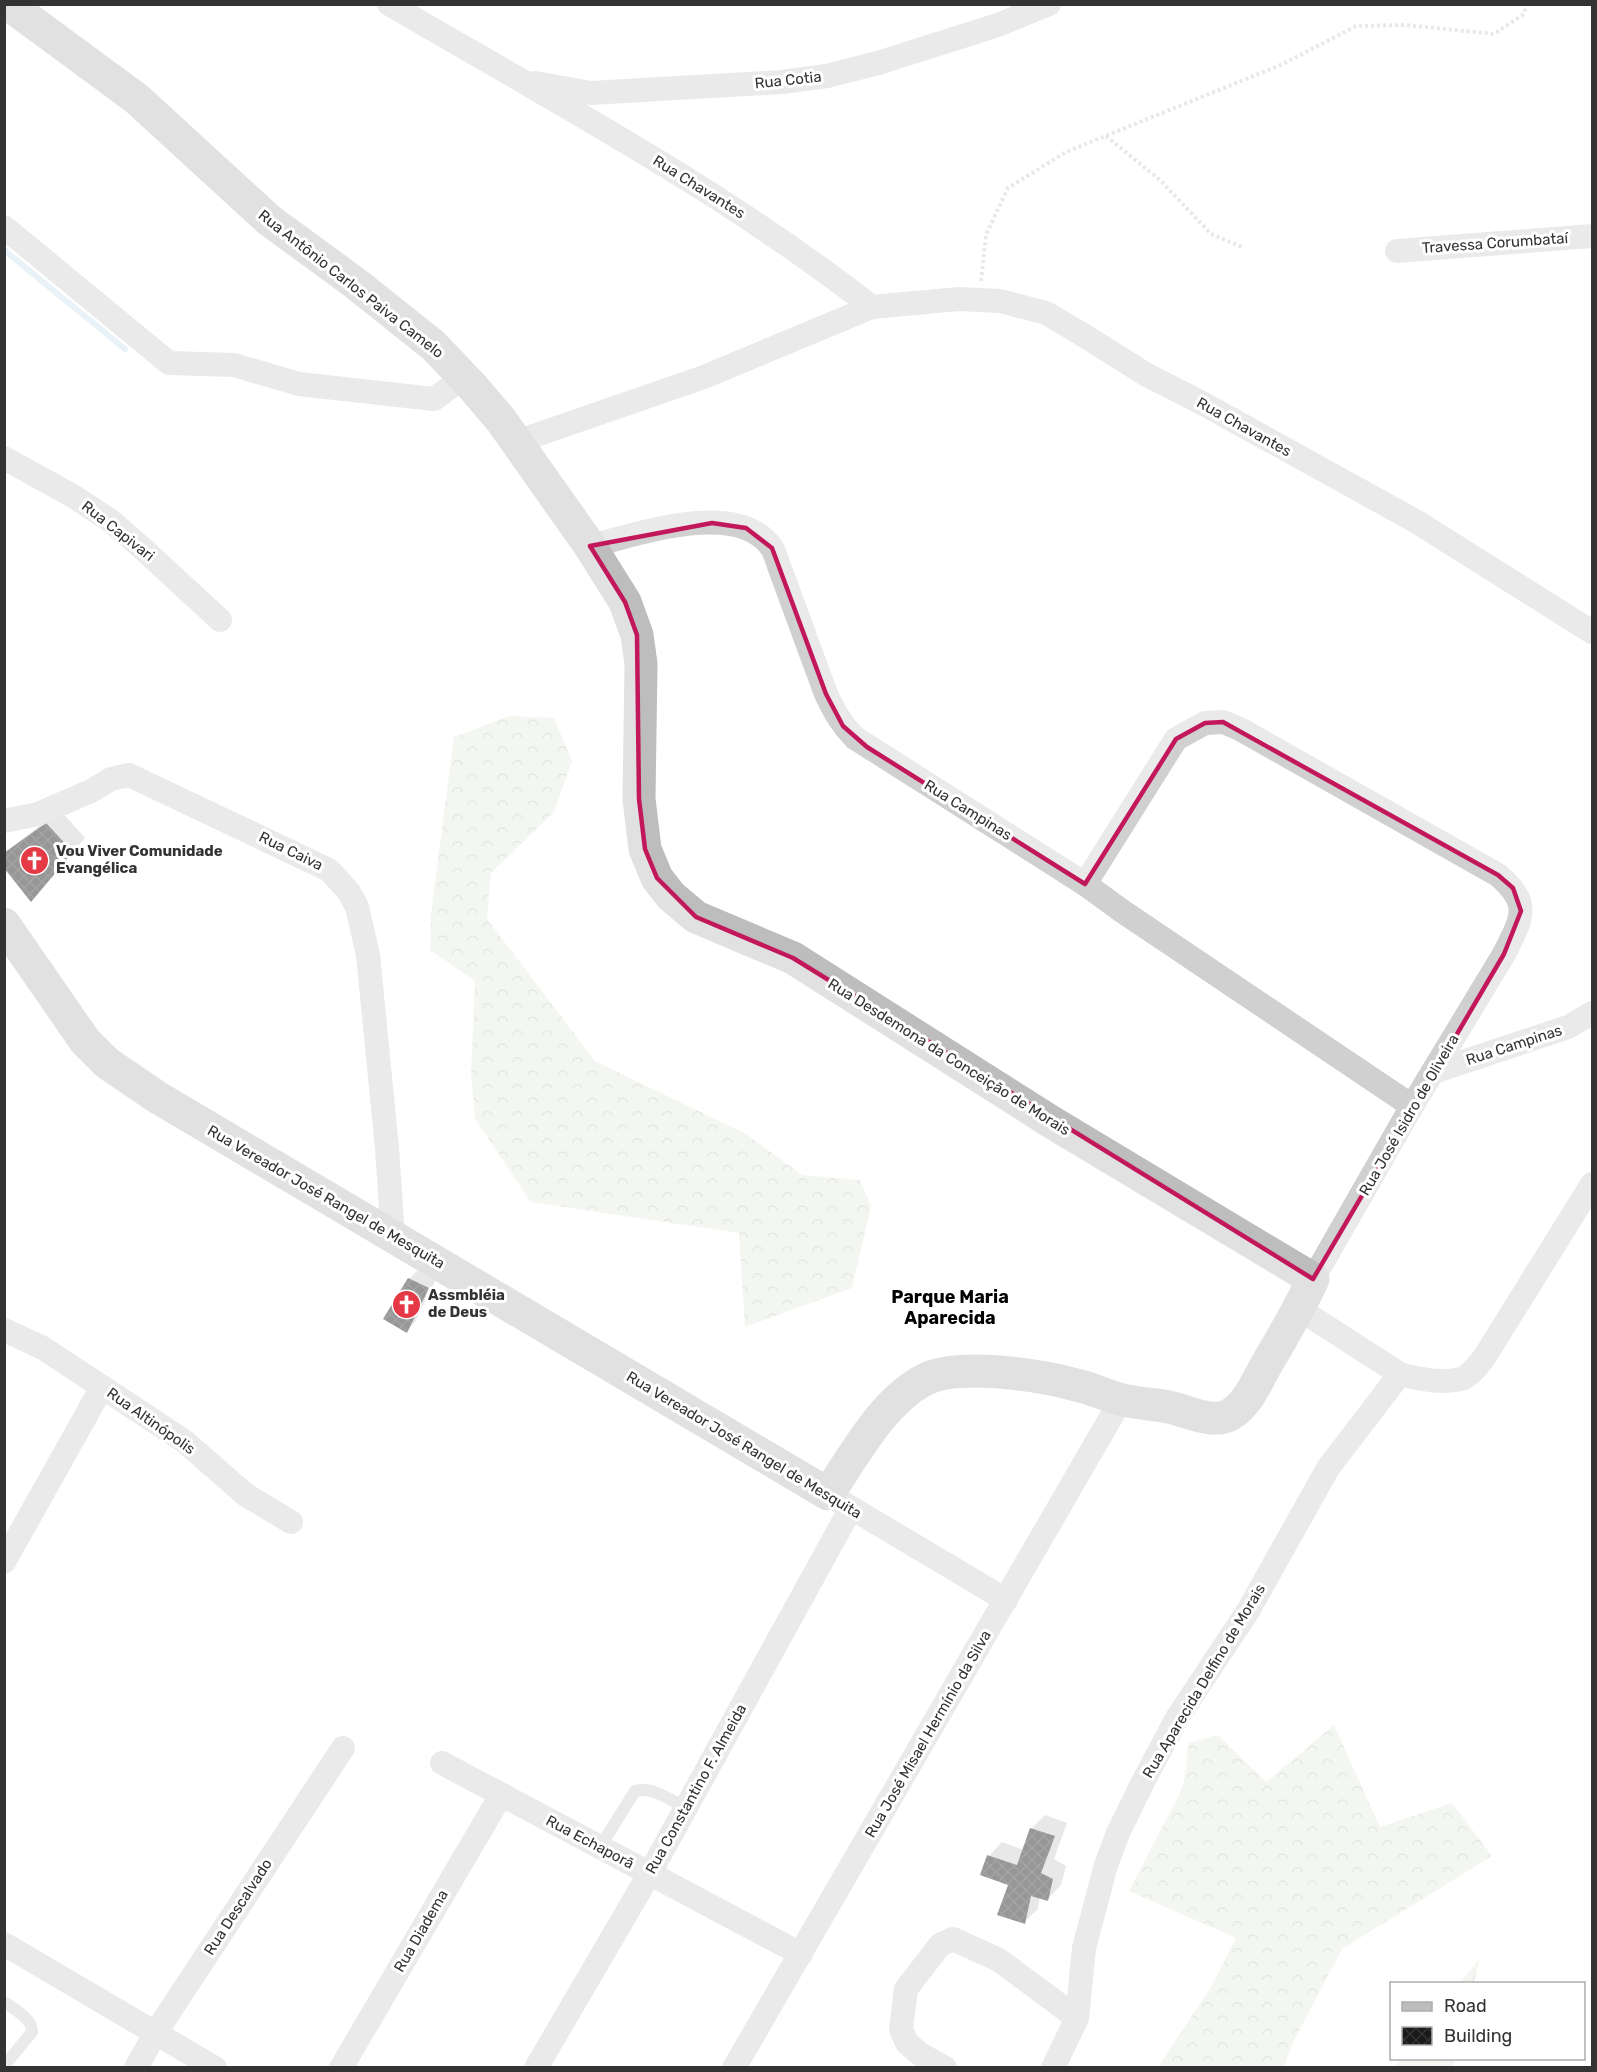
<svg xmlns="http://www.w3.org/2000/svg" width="1597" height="2072" viewBox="0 0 1597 2072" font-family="Rubik,sans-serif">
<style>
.forest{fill:url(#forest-crowns)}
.shadow{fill:#0003}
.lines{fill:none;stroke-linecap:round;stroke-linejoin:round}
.stream{stroke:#cfe2ee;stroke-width:6}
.building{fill:url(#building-cross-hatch)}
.path{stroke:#cdcdcd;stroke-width:4;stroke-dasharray:3 3;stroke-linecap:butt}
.lane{stroke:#d0d0d0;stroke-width:12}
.street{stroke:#d0d0d0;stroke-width:24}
.secondary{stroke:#bdbdbd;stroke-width:33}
.marked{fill:none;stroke:#c2185b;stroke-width:4.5;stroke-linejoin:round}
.labels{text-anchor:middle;stroke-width:6;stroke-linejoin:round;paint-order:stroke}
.street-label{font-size:15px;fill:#333;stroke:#fff}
.poi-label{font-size:15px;font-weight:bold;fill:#333;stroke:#fff;text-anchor:start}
.quarter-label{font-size:18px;font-weight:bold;fill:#000;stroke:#fff}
</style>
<defs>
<pattern id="forest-crowns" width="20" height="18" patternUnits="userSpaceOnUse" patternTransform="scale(1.5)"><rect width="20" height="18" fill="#e6ecdf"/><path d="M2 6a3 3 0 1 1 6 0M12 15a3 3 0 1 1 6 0" fill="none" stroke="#c6cbc0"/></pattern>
<pattern id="building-cross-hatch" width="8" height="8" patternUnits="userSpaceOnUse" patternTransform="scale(1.5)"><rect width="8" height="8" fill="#1a1a1a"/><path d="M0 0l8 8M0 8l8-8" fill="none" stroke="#333"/></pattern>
</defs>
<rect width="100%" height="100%" fill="#fff"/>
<!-- forest -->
<g class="forest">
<polygon points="509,716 554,718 572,761 554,812 491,873 487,919 595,1061 746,1134 802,1175 860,1180 871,1206 852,1288 745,1327 739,1233 531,1202 475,1119 471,1075 475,981 430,950 431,914 454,737"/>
<polygon points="1334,1725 1380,1827 1452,1803 1492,1856 1342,1949 1294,2040 1284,2067 1158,2067 1211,1987 1236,1938 1129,1891 1183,1787 1189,1743 1218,1735 1266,1782"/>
<polygon points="1480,1958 1474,1983 1460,1983"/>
<polygon points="1402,2059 1402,2058 1455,2059 1453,2067 1395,2067"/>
</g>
<!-- shadow -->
<g class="shadow">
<polygon points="60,810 85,838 31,900 4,853"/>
<polygon points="418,1270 436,1279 415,1322 406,1331 385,1319 409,1279"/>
<polygon points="1045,1815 1067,1823 1054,1859 1066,1866 1061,1885 1048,1899 1040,1897 1038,1909 1024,1922 1010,1884 989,1856 1002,1842 1024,1850 1031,1829"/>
</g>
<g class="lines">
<!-- stream -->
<polyline class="stream" points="4,250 125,349"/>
</g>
<!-- building -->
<g class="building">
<polygon points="46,823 73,852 31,902 4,868 4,853"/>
<polygon points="408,1278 429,1288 407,1333 383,1319"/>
<polygon points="1030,1828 1055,1836 1041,1873 1053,1879 1048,1901 1031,1896 1025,1924 997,1915 1008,1885 980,1875 987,1855 1017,1865"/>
</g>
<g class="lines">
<!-- path -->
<g class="path">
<polyline points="1106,136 1160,180 1211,234 1242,247"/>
<polyline points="981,281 986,235 1008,188 1066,152 1283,64 1356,26 1405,25 1494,34 1524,14 1526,4"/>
</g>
<!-- lane -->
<g class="lane">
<path d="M600,1847L635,1791C652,1786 671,1800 686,1808"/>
<path d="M4,2002C15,2010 32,2018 32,2032L4,2066"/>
</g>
<!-- street -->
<g class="street">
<path d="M389,4C553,100 722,190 872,307L959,299L1000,301L1046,313L1080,333L1147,375L1202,403L1417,522L1592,632"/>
<polyline points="535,83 591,93 782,82 827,76 878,63 998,25 1049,4"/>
<polyline points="4,227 169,363 234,365 299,384 434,399 464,377"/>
<polyline points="1397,251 1592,236"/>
<polyline points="516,442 704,377 872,307"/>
<polyline points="4,458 73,496 111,521 142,548 220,620"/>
<path d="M590,546C636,535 738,498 772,548C775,553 777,560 779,566L826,694C834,711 841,724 855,738L1085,884L1122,911L1412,1106"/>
<polyline points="4,821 38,814 91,791 111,779 129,775 329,870 349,892 357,907 368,955 387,1148 393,1236"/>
<path d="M1085,884L1176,739L1205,723L1223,722L1240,729L1498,875C1532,904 1522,918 1504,954L1412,1106L1313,1279"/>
<polyline points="1433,1072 1568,1027 1592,1013"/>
<path d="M1299,1309L1400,1374C1418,1379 1442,1384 1461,1379C1472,1375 1481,1362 1487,1353L1592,1184"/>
<polyline points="4,1330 43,1348 184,1441 246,1495 291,1522"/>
<polyline points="838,1500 1006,1600"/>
<polyline points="4,1562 102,1387"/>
<polyline points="442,1763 801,1954"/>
<polyline points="4,1944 215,2068"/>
<polyline points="136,2068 156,2032 343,1748"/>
<polyline points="341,2068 501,1795"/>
<polyline points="536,2068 650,1873 851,1508"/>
<polyline points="734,2068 1121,1400"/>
<polyline points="945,2068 920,2054 907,2043 901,2029 906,1989 940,1945 953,1939 999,1960 1077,2018"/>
<polyline points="1053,2068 1077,2018 1084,1948 1106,1865 1118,1833 1144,1780 1177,1718 1248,1611 1328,1468 1400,1374"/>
</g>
<!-- secondary -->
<path class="secondary" d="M4,924L85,1041L107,1063L157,1097L828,1494C854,1456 882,1402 924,1380C958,1362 1040,1375 1076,1385C1091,1388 1105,1395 1119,1399C1137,1404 1156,1404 1173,1408C1192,1413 1217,1426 1234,1412C1248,1402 1257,1382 1265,1367C1282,1338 1299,1310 1313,1279L1053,1123L793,958L696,917L671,896L657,878L645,849L639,799L641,664L637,635L625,602L590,546L501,420L472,386L434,346L355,283L269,220L137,99L8,4"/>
</g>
<!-- marked area -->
<path d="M0 0H1597V2072H0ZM712,523L746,528L772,548L826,694L843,726L867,747L1085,884L1176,739L1205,723L1223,722L1498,875L1513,888L1521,911L1504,954L1313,1279L793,958L696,917L657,878L645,849L639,799L637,635L625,602L590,546Z" fill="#fff" fill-opacity=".55" fill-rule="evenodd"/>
<path class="marked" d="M712,523L746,528L772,548L826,694L843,726L867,747L1085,884L1176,739L1205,723L1223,722L1498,875L1513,888L1521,911L1504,954L1313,1279L793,958L696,917L657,878L645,849L639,799L637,635L625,602L590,546Z"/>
<!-- icons -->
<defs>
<symbol id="church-disc" viewBox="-11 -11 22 22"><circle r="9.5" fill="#e63946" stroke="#fff"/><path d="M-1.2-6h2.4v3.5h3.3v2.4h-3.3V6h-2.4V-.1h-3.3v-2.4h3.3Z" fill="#fff"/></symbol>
</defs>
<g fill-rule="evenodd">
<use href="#church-disc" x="18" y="844" width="33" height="33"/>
<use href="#church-disc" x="390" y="1288" width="33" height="33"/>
</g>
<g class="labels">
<!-- street labels -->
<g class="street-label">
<text transform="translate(788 80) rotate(-6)" y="5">Rua Cotia</text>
<text transform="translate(699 187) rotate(32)" y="5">Rua Chavantes</text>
<text transform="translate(1495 243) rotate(-4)" y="5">Travessa Corumbataí</text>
<text transform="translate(351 284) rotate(38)" y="5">Rua Antônio Carlos Paiva Camelo</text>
<text transform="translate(1244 427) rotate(29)" y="5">Rua Chavantes</text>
<text transform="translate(118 531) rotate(38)" y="5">Rua Capivari</text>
<text transform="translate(968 810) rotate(32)" y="5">Rua Campinas</text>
<text transform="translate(291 851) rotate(26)" y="5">Rua Caiva</text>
<text transform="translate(1514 1045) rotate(-18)" y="5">Rua Campinas</text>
<text transform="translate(949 1057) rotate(32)" y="5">Rua Desdemona da Conceição de Morais</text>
<text transform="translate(1409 1115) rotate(-60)" y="5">Rua José Isidro de Oliveira</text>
<text transform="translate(326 1197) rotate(30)" y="5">Rua Vereador José Rangel de Mesquita</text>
<text transform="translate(151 1421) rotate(35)" y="5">Rua Altinópolis</text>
<text transform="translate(744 1445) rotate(31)" y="5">Rua Vereador José Rangel de Mesquita</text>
<text transform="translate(1204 1681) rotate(-59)" y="5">Rua Aparecida Delfino de Morais</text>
<text transform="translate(928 1734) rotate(-60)" y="5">Rua José Misael Hermínio da Silva</text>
<text transform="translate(696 1789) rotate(-61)" y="5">Rua Constantino F. Almeida</text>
<text transform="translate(590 1842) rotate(28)" y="5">Rua Echaporã</text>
<text transform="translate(238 1907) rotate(-57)" y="5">Rua Descalvado</text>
<text transform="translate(421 1931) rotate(-60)" y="5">Rua Diadema</text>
</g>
<!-- poi labels -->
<g class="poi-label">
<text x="56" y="856">Vou Viver Comunidade<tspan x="56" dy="17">Evangélica</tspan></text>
<text x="428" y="1300">Assmbléia<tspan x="428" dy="17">de Deus</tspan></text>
</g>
<!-- quarter labels -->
<g class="quarter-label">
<text x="950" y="1303">Parque Maria<tspan x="950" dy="21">Aparecida</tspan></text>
</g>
</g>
<!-- border -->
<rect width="1597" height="2072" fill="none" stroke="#333333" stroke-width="12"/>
<!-- legend -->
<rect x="1390" y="1982" width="195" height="78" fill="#ffffff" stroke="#adadad" stroke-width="1.5"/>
<rect x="1402" y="2002" width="30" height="9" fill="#bdbdbd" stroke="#adadad" stroke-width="1.5"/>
<text x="1444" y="2012" font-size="18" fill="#333333">Road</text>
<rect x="1402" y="2027" width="30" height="18" fill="url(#building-cross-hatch)" stroke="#adadad" stroke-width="1.5"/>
<text x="1444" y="2042" font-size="18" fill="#333333">Building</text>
</svg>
